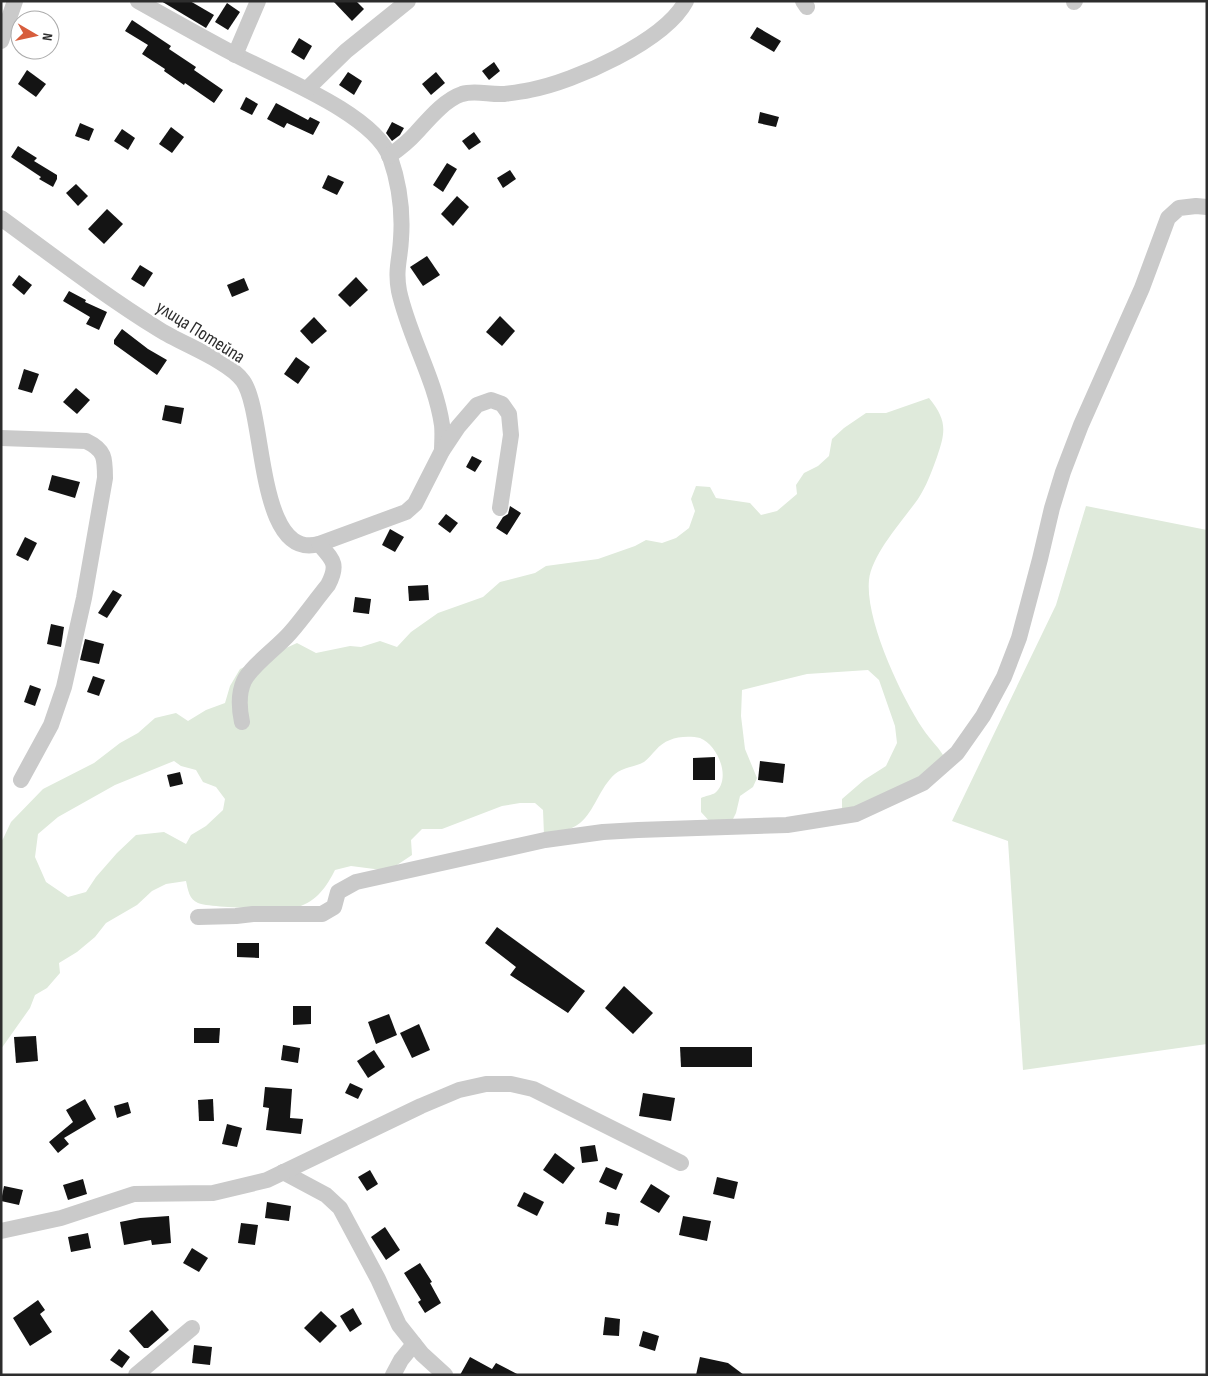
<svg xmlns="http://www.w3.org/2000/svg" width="1208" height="1376" viewBox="0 0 1208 1376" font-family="'Sofia Sans Condensed',sans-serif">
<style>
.green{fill:#dfeadb;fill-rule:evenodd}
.building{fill:#141414}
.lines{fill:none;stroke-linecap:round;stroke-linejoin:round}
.street{stroke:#cacaca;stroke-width:16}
.labels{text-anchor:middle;stroke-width:5;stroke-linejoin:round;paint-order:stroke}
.street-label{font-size:19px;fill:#2d2d2d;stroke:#fff}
</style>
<rect width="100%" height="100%" fill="#fff"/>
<!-- green -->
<g class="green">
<path d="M929,398C947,420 946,431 937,457C932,471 926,487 918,499C903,520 872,554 869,580C865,620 901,696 923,729C930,740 940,748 946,760L917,783L852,809L842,808V799L864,780L886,766L897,743L895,726L879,680L868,670L807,674L742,690L741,716L745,749L757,778L753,787L740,796L736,813L732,821L711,823L701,812V798C705,796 712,795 715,793C732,779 718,745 700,738C692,736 678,736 670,740C658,744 653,755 644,762C635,767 623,767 615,774C600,787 594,812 580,823C570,831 556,833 544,835L543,810L535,803H520L502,806L442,829H422L411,840L412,855L397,865L382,870L351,866L335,870C327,886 317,901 298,907C287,910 209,908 198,903C189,899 188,890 186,881L166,884L152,891L137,905L106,923L95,937L77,952L59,963L60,973L47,988L35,995L30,1008L1,1049V841L3,839L11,822L43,789L94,763L120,743L138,733L155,718L176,713L188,721L206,710L225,703L230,686L240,669L297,643L316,653L350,646L361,647L380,641L397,647L411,632L438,613L483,597L500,582L535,573L546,566L598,559L635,546L646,540L662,543L676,538L689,528L695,511L691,499L696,486L710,487L716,498L750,503L761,515L777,511L797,494L796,485L804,473L818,466L829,456L832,439L844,428L866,413H886ZM174,761L181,766L196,770L203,782L216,787L225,799L223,810L206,826L191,835L186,844L164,832L136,835L117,853L96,877L86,892L68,897L46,882L35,857L38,834L58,817L115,785Z"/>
<polygon points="1086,506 1207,530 1207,1044 1023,1070 1008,841 952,821 1056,605"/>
</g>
<!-- building -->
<g class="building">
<polygon points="161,1 190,1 214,15 206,28"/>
<polygon points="333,1 356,1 364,9 352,21"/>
<polygon points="227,3 240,12 228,30 215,22"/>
<polygon points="132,20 171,46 169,49 196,67 194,70 223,90 214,103 185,83 184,85 164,71 165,69 142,54 148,45 125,31"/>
<polygon points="757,27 781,41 774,52 750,38"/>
<polygon points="299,38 312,46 304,60 291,52"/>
<polygon points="494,62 500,71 489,80 482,71"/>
<polygon points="27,70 46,84 36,97 18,84"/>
<polygon points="348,72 362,81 354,95 339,85"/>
<polygon points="436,72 445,83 431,95 422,84"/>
<polygon points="246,97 258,104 252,115 240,109"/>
<polygon points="276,103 308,120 310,117 320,122 313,135 287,123 284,128 267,119"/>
<polygon points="760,112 779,117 776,127 758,123"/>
<polygon points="392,122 404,128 400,135 392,141 386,133"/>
<polygon points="80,123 94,129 89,141 75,136"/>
<polygon points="171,127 184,137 172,153 159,144"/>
<polygon points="122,129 135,138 128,150 114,141"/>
<polygon points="474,132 481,142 469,150 462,141"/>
<polygon points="18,146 37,158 34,161 57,175 57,179 53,187 39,179 41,177 11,157"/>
<polygon points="447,163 457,169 443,192 433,185"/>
<polygon points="510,170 516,179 503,188 497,178"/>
<polygon points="328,175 344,182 337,195 322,188"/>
<polygon points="76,184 88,196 78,206 66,193"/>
<polygon points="457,196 469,207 453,226 441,214"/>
<polygon points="107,209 123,224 104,244 88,229"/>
<polygon points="427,256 440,275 423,286 410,267"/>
<polygon points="140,265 153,273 144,287 131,279"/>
<polygon points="19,275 32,285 24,295 12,285"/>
<polygon points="356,277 368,290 350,307 338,295"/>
<polygon points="244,278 249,290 232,297 227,285"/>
<polygon points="69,291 86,300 85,302 107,312 99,330 86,324 90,317 63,301"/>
<polygon points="500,316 515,331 502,346 486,332"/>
<polygon points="314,317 327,331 312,344 300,331"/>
<polygon points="122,329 148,349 167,360 157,375 114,344 114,340"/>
<polygon points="296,357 310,367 298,384 284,374"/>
<polygon points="24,369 39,374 32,393 18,389"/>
<polygon points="76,388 90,400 77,414 63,402"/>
<polygon points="165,405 184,408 181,424 162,420"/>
<polygon points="472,456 482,461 475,472 466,467"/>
<polygon points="52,475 80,482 75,498 48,490"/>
<polygon points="510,506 521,513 507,535 496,528 503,517 508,514"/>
<polygon points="446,514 458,523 450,533 438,524"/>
<polygon points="390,529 404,537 395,552 382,545"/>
<polygon points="25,537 37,543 28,561 16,555"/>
<polygon points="428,585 429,600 409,601 408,586"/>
<polygon points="113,590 122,595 107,618 98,613"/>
<polygon points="355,597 371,599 369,614 353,612"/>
<polygon points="51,624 64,627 61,647 47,644"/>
<polygon points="85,639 104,644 99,664 80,660"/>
<polygon points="93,676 105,680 99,696 87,692"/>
<polygon points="30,685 41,689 35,706 24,702"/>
<polygon points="715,757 715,780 693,780 693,758"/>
<polygon points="760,761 785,764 783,783 758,780"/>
<polygon points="180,772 183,784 170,787 167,775"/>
<polygon points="497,927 585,991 568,1013 510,975 516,967 485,943"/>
<polygon points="237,943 259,943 259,958 237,957"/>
<polygon points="624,986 653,1013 633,1034 605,1008"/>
<polygon points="293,1006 311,1006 311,1024 293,1025"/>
<polygon points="389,1014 397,1035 376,1044 368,1022"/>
<polygon points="419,1024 430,1050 412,1058 400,1033"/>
<polygon points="194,1028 220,1028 219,1043 194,1043"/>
<polygon points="36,1036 38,1061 16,1063 14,1037"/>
<polygon points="283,1045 300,1048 298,1063 281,1060"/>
<polygon points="680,1047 752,1047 752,1067 681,1067"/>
<polygon points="374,1050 385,1067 368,1078 357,1061"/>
<polygon points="350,1083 363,1089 358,1099 345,1093"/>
<polygon points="265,1087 292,1089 290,1118 303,1119 301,1134 266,1130 269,1108 263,1107"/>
<polygon points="643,1093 675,1098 671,1121 639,1116"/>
<polygon points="85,1099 96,1119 64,1138 69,1144 58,1153 49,1142 73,1122 66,1110"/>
<polygon points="213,1099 214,1121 199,1121 198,1100"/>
<polygon points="128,1102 131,1113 117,1118 114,1106"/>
<polygon points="227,1124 242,1128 237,1147 222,1144"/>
<polygon points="595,1145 598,1161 582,1163 580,1147"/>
<polygon points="555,1153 575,1168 563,1184 543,1170"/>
<polygon points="606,1167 623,1174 616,1190 599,1182"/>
<polygon points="370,1170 378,1184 367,1191 358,1177"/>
<polygon points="717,1177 738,1182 734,1199 713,1194"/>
<polygon points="83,1179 87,1194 68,1200 63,1185"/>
<polygon points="651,1184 670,1196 659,1213 640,1202"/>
<polygon points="4,1186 23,1190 19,1205 1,1201"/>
<polygon points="524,1192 544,1202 537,1216 517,1206"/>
<polygon points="267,1202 291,1206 289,1221 265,1218"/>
<polygon points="607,1212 620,1214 618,1226 605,1224"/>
<polygon points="169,1216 171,1243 152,1245 151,1240 124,1245 120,1222 140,1218"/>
<polygon points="683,1216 711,1221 707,1241 679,1235"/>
<polygon points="241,1223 258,1225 255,1245 238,1243"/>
<polygon points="385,1227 400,1250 386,1260 371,1237"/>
<polygon points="88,1233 91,1248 71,1252 68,1237"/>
<polygon points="192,1248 208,1258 199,1272 183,1263"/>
<polygon points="420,1263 432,1282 430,1283 441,1303 425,1313 418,1302 421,1300 404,1273"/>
<polygon points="38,1300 45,1310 40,1314 52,1332 30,1346 13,1318"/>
<polygon points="353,1308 362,1324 350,1332 340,1316"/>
<polygon points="152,1310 169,1330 148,1348 144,1348 129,1331"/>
<polygon points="321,1311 337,1326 320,1343 304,1328"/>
<polygon points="605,1317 620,1319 619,1336 603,1335"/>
<polygon points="643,1331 659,1336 655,1351 639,1346"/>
<polygon points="194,1345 212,1347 210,1365 192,1363"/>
<polygon points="119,1349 130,1357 122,1368 110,1360"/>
<polygon points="470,1357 492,1369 496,1363 519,1375 460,1375"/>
<polygon points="700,1357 728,1363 744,1375 696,1375"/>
</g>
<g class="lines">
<!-- street -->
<g class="street">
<path d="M138,1C170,19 202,37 234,54C275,76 373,113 390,157C399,183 403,212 401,239C400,260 395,269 399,291C409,337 435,378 442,425C443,433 442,443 442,451"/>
<polyline points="803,1 807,7"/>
<polyline points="1074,2 1075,1"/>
<polyline points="1,41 15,1"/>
<polyline points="235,55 258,1"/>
<polyline points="307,89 346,51 408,1"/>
<path d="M389,156C399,149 408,142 416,133C428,120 444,100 462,94C475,90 490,95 504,94C512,93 521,92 530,90C574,82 665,41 686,1"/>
<path d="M1,218C53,256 105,296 160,330C182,344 229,361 243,381C266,413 256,561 319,544L406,512L415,504L442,451L458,427L477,405L491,400L502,404L509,414L511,435L500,508"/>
<path d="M1,438L86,441C105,450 105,458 105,478L84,598L64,687L51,725L21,780"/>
<path d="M242,722C239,708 238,694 244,681C251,666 278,647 290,633C303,618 315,601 328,585C339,564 333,560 319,544"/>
<polyline points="198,917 236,916 253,914 322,914 334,907 338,892 356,882 545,840 603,832 638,830 787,825 856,814 923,783 957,753 983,716 1004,677 1019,638 1040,559 1052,508 1063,472 1081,425 1142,288 1168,218 1179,208 1196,206 1207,207"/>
<polyline points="283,1172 326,1195 340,1208 378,1279 399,1325 422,1354 445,1375"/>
<polyline points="1,1231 61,1218 134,1194 213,1193 267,1180 421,1106 459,1090 486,1084 511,1084 533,1089 681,1163"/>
<polyline points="136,1375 192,1328"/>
<polyline points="393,1375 401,1360 414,1344"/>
</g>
</g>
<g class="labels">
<!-- street labels -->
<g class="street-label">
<text transform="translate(201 331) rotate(32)" y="7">улица Потейпа</text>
</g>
</g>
<!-- border -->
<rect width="1208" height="1376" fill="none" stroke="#2d2d2d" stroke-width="5"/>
<!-- north arrow -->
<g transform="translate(35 35) rotate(99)"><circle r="24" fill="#ffffff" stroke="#ababab"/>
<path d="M0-4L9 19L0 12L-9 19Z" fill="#d75d3c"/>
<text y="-8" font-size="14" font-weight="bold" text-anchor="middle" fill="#2d2d2d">N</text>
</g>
</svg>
